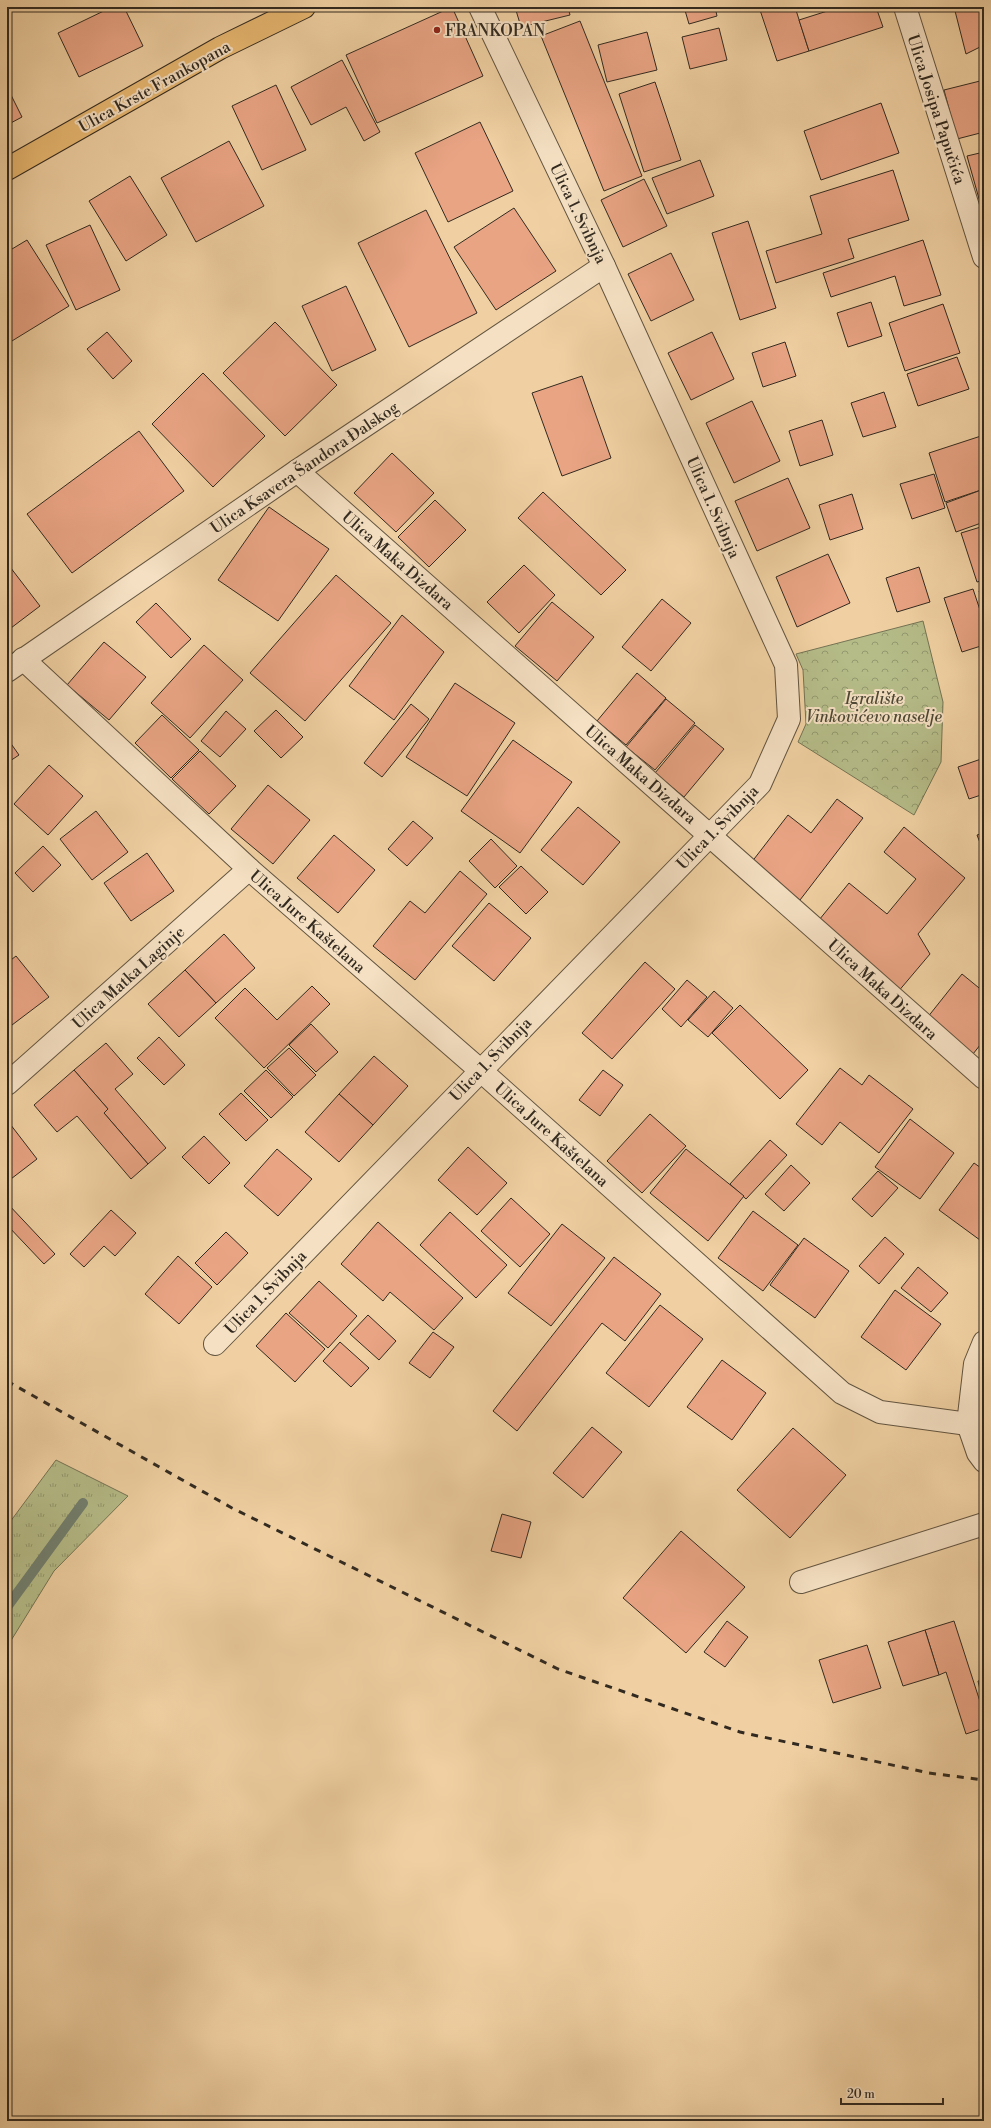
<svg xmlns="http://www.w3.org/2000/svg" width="991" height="2128" viewBox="0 0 991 2128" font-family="'Libre Bodoni',serif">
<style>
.grass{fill:url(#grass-tufts);stroke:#747354}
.park{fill:url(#park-crowns);stroke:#747354}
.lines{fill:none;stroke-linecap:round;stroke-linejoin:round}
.stream{stroke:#717f6f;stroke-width:10}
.building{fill:#e9a484;stroke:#322a20}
.minor-casing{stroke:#625440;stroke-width:24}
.major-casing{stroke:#322a20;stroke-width:24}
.minor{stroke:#f5e0c3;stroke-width:22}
.major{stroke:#e8b871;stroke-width:22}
.rail{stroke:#322a20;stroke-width:3;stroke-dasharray:7 7;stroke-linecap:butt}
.poi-dot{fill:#8f2418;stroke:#f5e0c3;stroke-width:1.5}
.labels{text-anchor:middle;stroke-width:4;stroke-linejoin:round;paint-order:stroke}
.poi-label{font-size:16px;fill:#322a20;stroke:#f5e0c3;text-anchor:start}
.street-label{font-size:16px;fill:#322a20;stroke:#f5e0c3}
.park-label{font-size:16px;font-style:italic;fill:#4c4735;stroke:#f5e0c3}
</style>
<defs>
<pattern id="grass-tufts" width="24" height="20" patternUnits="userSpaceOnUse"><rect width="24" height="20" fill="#b5bc88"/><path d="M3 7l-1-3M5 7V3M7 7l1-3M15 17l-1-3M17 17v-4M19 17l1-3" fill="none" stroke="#94996f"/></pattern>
<pattern id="park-crowns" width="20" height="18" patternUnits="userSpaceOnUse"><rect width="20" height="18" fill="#b5bc88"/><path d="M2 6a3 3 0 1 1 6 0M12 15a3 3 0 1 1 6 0" fill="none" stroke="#94996f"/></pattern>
</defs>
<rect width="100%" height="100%" fill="#f0d0a2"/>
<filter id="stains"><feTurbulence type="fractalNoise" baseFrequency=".005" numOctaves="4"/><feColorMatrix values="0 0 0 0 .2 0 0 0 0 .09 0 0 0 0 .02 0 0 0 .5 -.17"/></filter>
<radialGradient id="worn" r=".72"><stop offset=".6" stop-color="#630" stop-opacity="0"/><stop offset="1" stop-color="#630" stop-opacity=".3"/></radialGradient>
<!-- grass -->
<polygon class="grass" points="56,1460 128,1496 54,1571 7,1647 7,1526"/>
<!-- park -->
<polygon class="park" points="923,621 943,702 941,762 914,815 798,742 806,724 803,670 796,654"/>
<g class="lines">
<!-- stream -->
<polyline class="stream" points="7,1607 83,1503"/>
</g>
<!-- building -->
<g class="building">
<polygon points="7,7 22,7 7,14"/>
<polygon points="112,7 124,7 143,46 79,77 58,33"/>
<polygon points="452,7 483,76 377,123 346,55"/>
<polygon points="515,7 568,7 570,15 521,27"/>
<polygon points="684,7 715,7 717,16 689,24"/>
<polygon points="759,7 795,7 809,51 777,61"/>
<polygon points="840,7 876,7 883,27 809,51 799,20"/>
<polygon points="954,7 984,7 984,45 966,54"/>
<polygon points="580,21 642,176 604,191 541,36"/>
<polygon points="719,28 727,60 690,69 682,37"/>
<polygon points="647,32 657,70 607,82 598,45"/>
<polygon points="342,60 380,132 364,141 346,107 311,125 291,87"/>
<polygon points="984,80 984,132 957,139 944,90"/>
<polygon points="655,82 681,160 644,172 619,94"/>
<polygon points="276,85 306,150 262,170 232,106"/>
<polygon points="7,87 22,117 7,125"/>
<polygon points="881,103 899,153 821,180 804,131"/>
<polygon points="480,122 513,191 448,222 415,153"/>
<polygon points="229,141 264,206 196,242 161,178"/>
<polygon points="984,152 984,212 983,213 967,156"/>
<polygon points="700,160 714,196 667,214 652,178"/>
<polygon points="893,170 909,220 848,239 854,258 776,283 766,251 822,234 810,196"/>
<polygon points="130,176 167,235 126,261 89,201"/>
<polygon points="644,179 667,226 623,247 601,200"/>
<polygon points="514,208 556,271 496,310 454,247"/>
<polygon points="426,210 477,313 409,347 358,243"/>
<polygon points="748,221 776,308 740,320 712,233"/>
<polygon points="90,225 120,290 76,310 46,245"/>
<polygon points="27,240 69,306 7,344 7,252"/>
<polygon points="923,240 941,295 904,306 895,276 831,297 823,273"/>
<polygon points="671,253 694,300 651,321 628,274"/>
<polygon points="346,286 376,350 332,371 302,306"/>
<polygon points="871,302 882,336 848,347 837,313"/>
<polygon points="943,304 960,353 905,371 889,323"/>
<polygon points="275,322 337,385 285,436 223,373"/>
<polygon points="107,332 132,361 113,379 87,349"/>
<polygon points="712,332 734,379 691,400 668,353"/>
<polygon points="785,342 796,376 763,387 752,353"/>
<polygon points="957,357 969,389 918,406 907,374"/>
<polygon points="203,373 265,436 213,487 152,424"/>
<polygon points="582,376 611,458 562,476 532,393"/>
<polygon points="884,392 896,427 863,437 851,403"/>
<polygon points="752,401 780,461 734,483 706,423"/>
<polygon points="822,420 833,455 800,466 789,431"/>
<polygon points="139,431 184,491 72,573 27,514"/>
<polygon points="984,435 984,489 945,502 929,453"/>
<polygon points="392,453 434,493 396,532 354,493"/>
<polygon points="934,474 945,508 912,519 900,484"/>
<polygon points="788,478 810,528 757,551 735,501"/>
<polygon points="984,489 984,522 956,532 946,503"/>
<polygon points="543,492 626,570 601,595 518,518"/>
<polygon points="852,494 863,529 830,540 819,505"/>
<polygon points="435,500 466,530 429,567 398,537"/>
<polygon points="269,507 329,549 278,621 218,580"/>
<polygon points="984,526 984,580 977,582 961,533"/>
<polygon points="828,554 850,603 797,627 776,577"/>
<polygon points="7,563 40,606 7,631"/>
<polygon points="524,565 555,595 519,633 487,602"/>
<polygon points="919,567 930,602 897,612 886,578"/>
<polygon points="336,575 391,623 305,721 250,673"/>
<polygon points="973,589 984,622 984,645 962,652 944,598"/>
<polygon points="984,589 984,605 979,591"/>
<polygon points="662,599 691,623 651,671 622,647"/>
<polygon points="552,602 594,637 557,681 515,646"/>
<polygon points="156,603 191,639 171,658 136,622"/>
<polygon points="402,615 444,652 394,720 349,686"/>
<polygon points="104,642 146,677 109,720 67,685"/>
<polygon points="204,645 243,680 190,738 151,703"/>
<polygon points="637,673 666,698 626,745 597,721"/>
<polygon points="455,683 515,723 467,796 406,757"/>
<polygon points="666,699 695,723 655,770 626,747"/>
<polygon points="411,704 429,719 382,777 364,763"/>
<polygon points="276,710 303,737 281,758 254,731"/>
<polygon points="226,711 246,729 220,757 201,741"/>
<polygon points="162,715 199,750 171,778 135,743"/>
<polygon points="695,725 724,749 684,797 655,773"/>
<polygon points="7,738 19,755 7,763"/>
<polygon points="513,740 572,782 520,853 461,811"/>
<polygon points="200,751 236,786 209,814 172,779"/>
<polygon points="984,758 984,794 969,799 958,767"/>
<polygon points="49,765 83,796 48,835 14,804"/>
<polygon points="268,785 310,820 273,864 231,829"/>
<polygon points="837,799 863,818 800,900 751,863 788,815 811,833"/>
<polygon points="578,807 620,842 583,885 541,850"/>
<polygon points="96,811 128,852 92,880 60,839"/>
<polygon points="413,821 433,838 407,866 388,849"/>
<polygon points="904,827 965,878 918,934 930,954 897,993 815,925 849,883 887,914 916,879 884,852"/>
<polygon points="984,833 984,853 977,835"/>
<polygon points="334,835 375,870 338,913 297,878"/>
<polygon points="491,839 517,866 495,888 469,861"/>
<polygon points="43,846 61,865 33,892 15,873"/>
<polygon points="147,853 174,891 131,921 104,883"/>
<polygon points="521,866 548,892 526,914 499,887"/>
<polygon points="460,871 487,894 415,980 373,946 410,901 425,913"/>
<polygon points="489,903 531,938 494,981 452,946"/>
<polygon points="224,934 255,968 216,1003 185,970"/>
<polygon points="16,956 49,997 12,1025 7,1018 7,963"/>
<polygon points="645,962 675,989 612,1059 582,1033"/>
<polygon points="185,970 216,1003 179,1037 148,1004"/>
<polygon points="962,974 984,992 984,1040 973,1054 927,1018"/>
<polygon points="687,980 707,997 681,1027 662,1009"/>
<polygon points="312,986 330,1004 264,1068 215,1018 245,988 277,1020"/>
<polygon points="714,991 733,1008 708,1037 688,1020"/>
<polygon points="740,1005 808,1070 780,1099 712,1033"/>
<polygon points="311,1024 338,1052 316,1072 289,1045"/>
<polygon points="159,1037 185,1065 164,1085 137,1058"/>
<polygon points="106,1043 133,1074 115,1089 166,1148 148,1164 104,1113 108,1109 74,1070"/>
<polygon points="289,1048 316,1075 294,1096 267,1068"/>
<polygon points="374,1056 408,1086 373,1125 339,1094"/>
<polygon points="840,1068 862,1085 869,1075 913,1109 879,1153 840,1122 822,1145 796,1124"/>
<polygon points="74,1070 108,1109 104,1113 148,1164 131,1179 77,1116 57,1132 34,1105"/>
<polygon points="266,1070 293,1097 271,1118 244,1091"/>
<polygon points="603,1070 623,1085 600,1116 579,1100"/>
<polygon points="241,1093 268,1120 246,1141 219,1114"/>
<polygon points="339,1094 373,1125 339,1162 305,1132"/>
<polygon points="650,1114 686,1146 642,1193 607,1161"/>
<polygon points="910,1119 954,1153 920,1199 875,1167"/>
<polygon points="7,1120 37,1159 7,1182"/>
<polygon points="204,1136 230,1163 209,1184 182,1157"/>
<polygon points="770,1140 787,1155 746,1199 730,1184"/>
<polygon points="468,1147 507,1183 477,1215 438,1180"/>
<polygon points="277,1149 312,1179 278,1216 244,1186"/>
<polygon points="686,1149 744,1196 708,1241 650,1193"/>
<polygon points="974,1163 984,1170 984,1243 939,1210"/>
<polygon points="791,1165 810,1183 784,1211 765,1194"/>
<polygon points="878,1171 898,1188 872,1217 852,1199"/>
<polygon points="511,1198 550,1234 520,1267 481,1231"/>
<polygon points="7,1203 55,1254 44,1264 7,1225"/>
<polygon points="111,1210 136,1233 115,1256 104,1246 84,1267 70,1254"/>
<polygon points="753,1211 798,1245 763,1291 718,1258"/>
<polygon points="450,1212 507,1265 476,1298 420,1245"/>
<polygon points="378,1222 463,1298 434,1330 390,1292 383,1301 341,1264"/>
<polygon points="562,1224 605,1258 551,1326 508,1293"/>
<polygon points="226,1232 248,1253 217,1285 195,1263"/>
<polygon points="885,1237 904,1254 879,1284 859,1266"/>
<polygon points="804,1238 849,1271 815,1318 770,1285"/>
<polygon points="178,1256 212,1287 179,1324 145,1294"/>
<polygon points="614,1257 661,1294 625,1341 602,1323 517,1431 493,1411"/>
<polygon points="918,1267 948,1293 931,1312 901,1288"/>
<polygon points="319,1281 357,1316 328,1348 289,1313"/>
<polygon points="895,1290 941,1324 906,1370 861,1337"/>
<polygon points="660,1305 703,1339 649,1407 606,1373"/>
<polygon points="286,1313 325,1349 295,1382 256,1346"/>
<polygon points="368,1315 396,1341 379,1360 350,1334"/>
<polygon points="433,1332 454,1347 430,1378 409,1363"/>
<polygon points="340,1342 369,1368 351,1387 323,1361"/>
<polygon points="722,1360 766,1393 732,1440 687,1407"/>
<polygon points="592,1427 622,1452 583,1498 553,1473"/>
<polygon points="793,1428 846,1475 790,1538 737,1490"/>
<polygon points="502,1514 531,1522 521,1558 491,1551"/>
<polygon points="681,1531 745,1587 686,1653 623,1598"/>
<polygon points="984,1613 984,1625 981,1614"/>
<polygon points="727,1621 748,1637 725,1667 704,1652"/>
<polygon points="954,1621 984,1714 984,1728 966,1734 946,1672 939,1675 925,1630"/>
<polygon points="925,1630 939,1675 903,1686 888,1642"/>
<polygon points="867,1645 881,1688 833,1703 819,1660"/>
<polygon points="984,1680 984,1708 978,1681"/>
</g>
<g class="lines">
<defs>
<g id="minor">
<polyline points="905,7 984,257"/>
<polyline points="297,471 984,1078"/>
<polyline points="23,659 249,869 480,1070 842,1393 880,1412 968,1424"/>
<polyline points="7,671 297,471 604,266"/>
<polyline points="7,1084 249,869"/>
<polyline points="984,1342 975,1364 968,1424 978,1453 984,1461"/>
<polyline points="215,1344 760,784 789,719 786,665 604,266 480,7"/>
<polyline points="801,1582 984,1524"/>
</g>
<polyline id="major" points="7,169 220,48 304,7"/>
</defs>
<!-- minor casing -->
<use href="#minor" class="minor-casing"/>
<!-- major casing -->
<use href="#major" class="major-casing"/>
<!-- minor -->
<use href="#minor" class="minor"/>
<!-- major -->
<use href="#major" class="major"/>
<!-- rail -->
<polyline class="rail" points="7,1381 232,1508 558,1669 740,1732 929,1773 984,1780"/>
</g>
<!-- markers -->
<circle class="poi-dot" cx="437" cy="30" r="4"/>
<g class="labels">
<!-- poi labels -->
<g class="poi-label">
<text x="445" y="36">FRANKOPAN</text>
</g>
<!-- street labels -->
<g class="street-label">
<text transform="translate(154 86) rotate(-29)" y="6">Ulica Krste Frankopana</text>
<text transform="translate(937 109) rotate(72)" y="6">Ulica Josipa Papučića</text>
<text transform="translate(579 213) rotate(64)" y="6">Ulica 1. Svibnja</text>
<text transform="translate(304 467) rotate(-34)" y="6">Ulica Ksavera Šandora Đalskog</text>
<text transform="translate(714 507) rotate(66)" y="6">Ulica 1. Svibnja</text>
<text transform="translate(398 560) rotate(41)" y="6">Ulica Maka Dizdara</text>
<text transform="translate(641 774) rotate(41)" y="6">Ulica Maka Dizdara</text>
<text transform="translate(717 827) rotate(-46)" y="6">Ulica 1. Svibnja</text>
<text transform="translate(308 921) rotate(41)" y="6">Ulica Jure Kaštelana</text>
<text transform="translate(128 977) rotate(-42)" y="6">Ulica Matka Laginje</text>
<text transform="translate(883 989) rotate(42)" y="6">Ulica Maka Dizdara</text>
<text transform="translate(490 1059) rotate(-46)" y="6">Ulica 1. Svibnja</text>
<text transform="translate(552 1134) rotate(42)" y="6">Ulica Jure Kaštelana</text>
<text transform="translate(265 1292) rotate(-46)" y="6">Ulica 1. Svibnja</text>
</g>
<!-- park labels -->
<g class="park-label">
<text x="874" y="704">Igralište<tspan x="874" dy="18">Vinkovićevo naselje</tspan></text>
</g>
</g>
<!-- margin -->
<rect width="991" height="2128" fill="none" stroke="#f0d0a2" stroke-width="24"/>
<rect x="8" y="8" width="975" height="2112" fill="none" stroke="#322a20" stroke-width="2"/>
<rect x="12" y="12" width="967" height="2104" fill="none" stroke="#322a20"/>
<!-- scale -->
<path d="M841 2098v6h102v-6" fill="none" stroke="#322a20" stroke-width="2"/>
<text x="847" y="2098" font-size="12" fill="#322a20" stroke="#f5e0c3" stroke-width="3" paint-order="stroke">20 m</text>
<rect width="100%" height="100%" filter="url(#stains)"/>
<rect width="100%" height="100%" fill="url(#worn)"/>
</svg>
